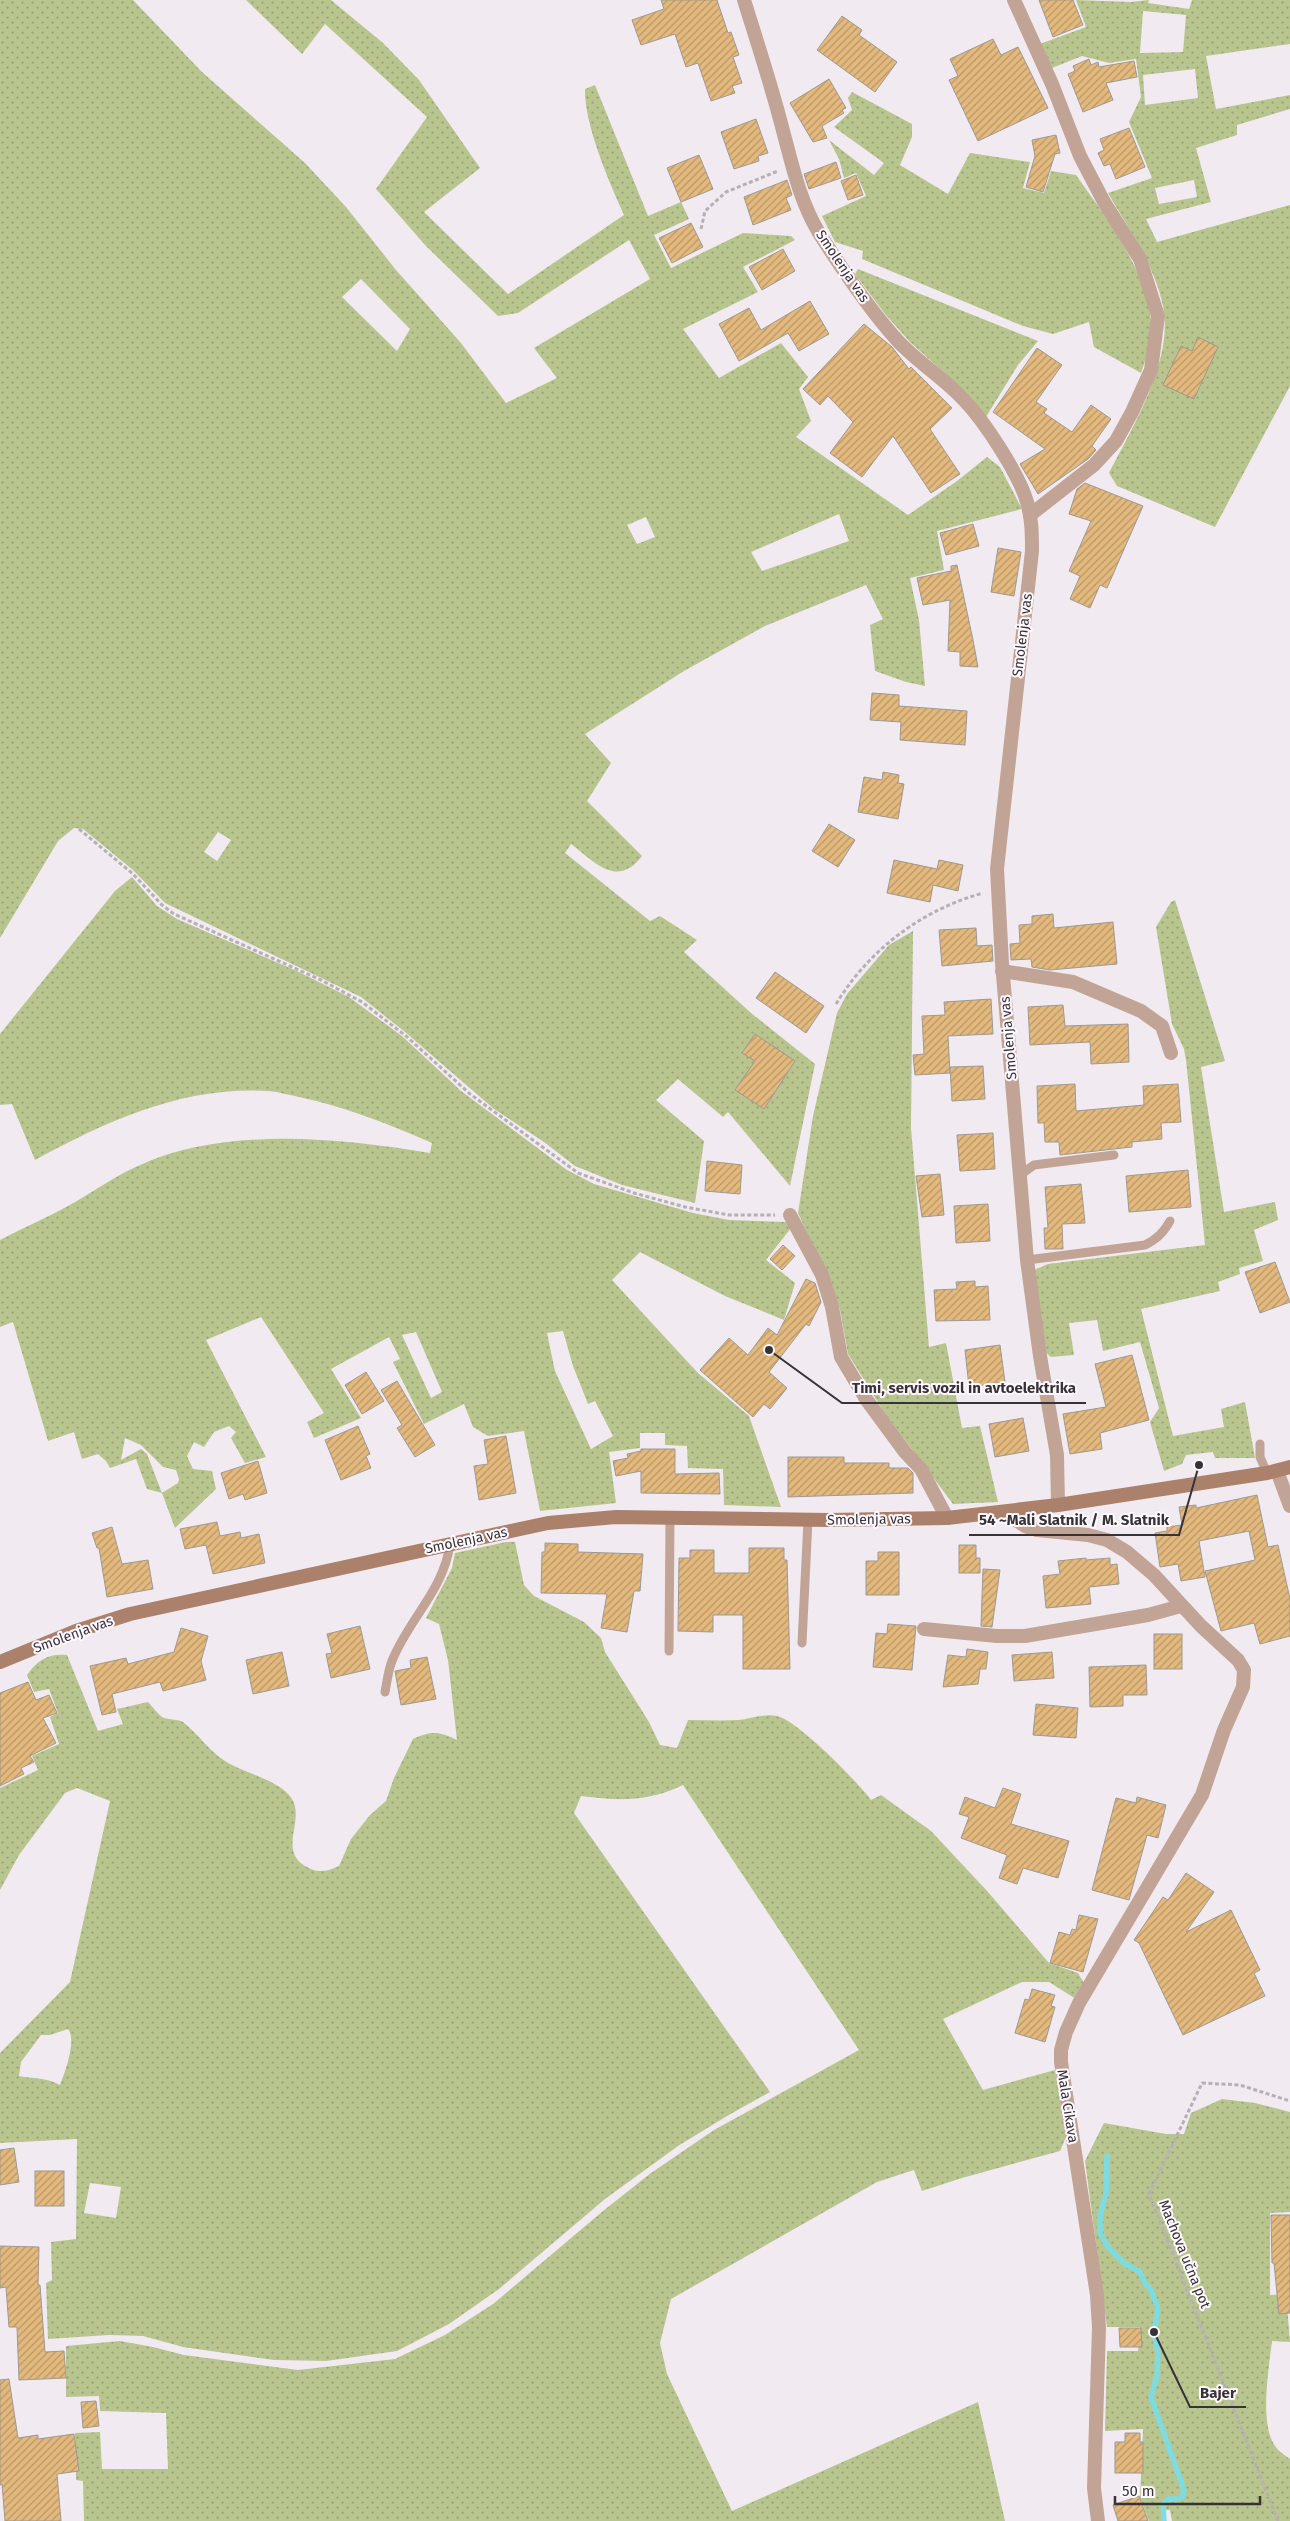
<svg xmlns="http://www.w3.org/2000/svg" width="1290" height="2521" viewBox="0 0 1290 2521" font-family="'Fira Sans',sans-serif">
<style>
.green{fill:url(#green-dots);fill-rule:evenodd}
.lines{fill:none;stroke-linecap:round;stroke-linejoin:round}
.stream{stroke:#7edce0;stroke-width:5.5}
.building{fill:url(#building-hatch);stroke:#9d9993}
.path{stroke:#b5b0b5;stroke-width:3;stroke-dasharray:4 2.5;stroke-linecap:butt}
.service{stroke:#c2a496;stroke-width:9}
.minor{stroke:#c2a496;stroke-width:14}
.secondary{stroke:#ab816b;stroke-width:14}
.labels{text-anchor:middle;stroke-width:4;stroke-linejoin:round;paint-order:stroke}
.street-label{font-size:14px;fill:#353335;stroke:#fff9ff}
.leader{fill:none;stroke:#353335;stroke-width:2}
.callout-dot{fill:#353335;stroke:#fff9ff;stroke-width:2}
.callout-label{font-size:15px;text-anchor:middle;font-weight:bold;fill:#353335;stroke:#fff9ff;stroke-width:4;stroke-linejoin:round;paint-order:stroke}
</style>
<defs>
<pattern id="green-dots" width="8" height="8" patternUnits="userSpaceOnUse" patternTransform="scale(1.25)"><rect width="8" height="8" fill="#b9c58e"/><path d="M2 2h.1M6 6h.1" fill="none" stroke="#97a175" stroke-width="1.8" stroke-linecap="round"/></pattern>
<pattern id="building-hatch" width="6" height="6" patternUnits="userSpaceOnUse" patternTransform="scale(1.25)"><rect width="6" height="6" fill="#e3b97e"/><path d="M-1 1l2-2M0 6l6-6M5 7l2-2" fill="none" stroke="#b99768"/></pattern>
</defs>
<rect width="100%" height="100%" fill="#f1ebf1"/>
<!-- green -->
<g class="green">
<path d="M0,0H133L202,72L305,163L346,207L396,270L461,343L506,403L557,378L534,348L650,279L629,240L518,313L498,316L426,246L376,189L427,117L325,24L302,54L246,0H331L383,43L419,80L480,168L424,212L508,294L624,215C609,182 584,124 585,89L595,85L648,216L681,202L689,219L654,235L671,268L743,233L791,236L795,240L743,267L758,292L683,329L719,378L781,343L808,377L799,389L811,421L796,437L908,515L957,481L987,457L1000,467L1022,509L937,531L944,570L910,578L919,620L925,686L906,682L875,671L870,625L883,619L866,585L765,626L684,671L585,734L611,763L587,801L642,856C617,889 595,862 571,844L565,853L650,921L660,916L697,940L684,952L751,1013L815,1064L790,1186L728,1112L723,1117L678,1079L656,1100L704,1141L695,1203L622,1185L575,1166L544,1142L494,1109L405,1032L361,997L165,903L133,870L83,829L74,828L58,841L0,938ZM361,279L410,329L397,351L342,297ZM839,514L849,541L762,571L751,552ZM646,517L655,537L637,544L627,525ZM218,832L231,840L217,861L204,852Z"/>
<path d="M1076,0L1131,2L1149,0L1148,3L1189,9L1192,0H1290V44L1206,56L1216,109L1290,95V109L1237,125V135L1196,148L1211,202L1146,219L1157,242L1290,205V386L1215,527L1117,486L1109,473C1133,426 1174,360 1163,306C1155,266 1128,228 1108,193L1152,178L1129,122L1141,97L1136,59L1109,63L1082,56L1052,68L1040,44L1086,27ZM1143,11L1186,15L1183,52L1140,53ZM1195,69L1198,98L1145,105L1143,75ZM1194,180L1197,197L1159,204L1155,188Z"/>
<path d="M852,92L912,124V137L900,165L948,194L970,153L1030,162L1023,188L1044,193L1051,171L1076,175C1105,216 1154,279 1151,332C1150,346 1146,359 1141,373L1094,347L1089,322L1053,334L1023,326L862,259L863,251L835,242L822,216L866,196L856,173L844,178L839,159L829,140L874,175L884,163L834,127L852,110L848,98Z"/>
<polygon points="858,269 1038,341 1018,365 986,417 966,392 910,342 885,314 855,274"/>
<path d="M132,877L157,906L177,919L299,972L349,997L402,1036L461,1091L567,1170L594,1184L693,1213L729,1220L786,1222L791,1228L766,1260L795,1283L784,1320L725,1296L640,1252L612,1280L698,1373L749,1416L781,1507L724,1505L723,1469L688,1468L687,1446L665,1445V1433H640V1448L609,1452L616,1503L540,1511L524,1431L488,1436L473,1427L464,1404L424,1424L393,1362L400,1359L389,1337L331,1369L361,1418L314,1438L307,1422L324,1413L261,1317L206,1340L266,1457L245,1463L231,1438L236,1432L229,1426L214,1432L204,1447L194,1442L187,1456L193,1469L212,1471L216,1489L175,1528L162,1493L147,1489L136,1459L110,1468L106,1461L98,1454L82,1459L74,1432L48,1441L13,1322L0,1327V1240C23,1228 46,1218 68,1206C92,1193 113,1177 138,1166C224,1126 339,1138 430,1153L432,1143C389,1124 346,1107 299,1097C289,1095 279,1092 269,1091C183,1086 109,1120 35,1160L12,1104L0,1105V1034L115,891ZM563,1331L573,1366L588,1404L595,1401L613,1436L591,1449L555,1371L547,1333ZM416,1332L442,1392L431,1398L402,1335ZM125,1438L141,1445L163,1467L176,1470L179,1479L178,1483L162,1493L147,1454L141,1449L121,1460Z"/>
<polygon points="1175,900 1225,1061 1201,1067 1224,1212 1275,1202 1278,1220 1254,1230 1263,1261 1239,1268 1240,1274 1218,1282 1220,1291 1141,1309 1173,1436 1224,1427 1221,1409 1245,1402 1255,1458 1215,1458 1213,1452 1186,1455 1182,1464 1164,1471 1150,1422 1159,1408 1140,1342 1103,1351 1097,1320 1069,1323 1074,1355 1051,1357 1045,1352 1034,1270 1048,1264 1205,1245 1186,1060 1184,1049 1172,1024 1156,927 1171,902"/>
<polygon points="913,931 911,1128 929,1347 946,1343 962,1428 980,1426 998,1502 953,1504 884,1412 848,1354 840,1310 831,1286 798,1213 813,1116 837,1013 847,994 889,945"/>
<path d="M506,1542H515L524,1585L534,1596L584,1622L601,1638L605,1652L649,1722L660,1745L677,1748L688,1720C705,1720 722,1721 738,1720C751,1719 764,1713 777,1716C797,1720 858,1782 871,1800L881,1795L931,1831L988,1892L1049,1963L1078,1973L1084,1983L1076,1999L1049,1982H1022L943,2019L983,2090L1055,2070L1066,2137L1060,2151L962,2178L922,2191L914,2170L877,2182L671,2299L660,2343L667,2374L732,2511L978,2402L1005,2521H84L83,2481L76,2480L75,2433L100,2432L102,2469H168L166,2413L100,2411L99,2396L66,2397V2346L120,2341L153,2347L184,2355L298,2370L395,2359L445,2335L493,2304L603,2211L651,2173L714,2130L859,2050L683,1785C647,1802 620,1801 581,1796L574,1813L770,2092L727,2116L678,2146L605,2199L499,2289L449,2324L397,2351L326,2361L274,2360L183,2347L143,2336L109,2335L48,2339L46,2283L52,2280L51,2242L76,2239L77,2139L0,2143V2053L70,1982L110,1801L77,1788L65,1793L19,1855L0,1890V1788L38,1770L32,1756L59,1744L50,1717L58,1713L49,1689L34,1692L27,1675C37,1660 49,1653 67,1655L98,1731L123,1724L117,1709L148,1702C152,1706 159,1716 164,1718C170,1720 178,1719 183,1722C201,1736 209,1753 232,1765C250,1774 275,1780 289,1795C309,1817 275,1850 307,1867C319,1874 328,1871 339,1866L351,1839L370,1815L386,1801L394,1778L413,1739C432,1731 438,1731 457,1740L448,1660L439,1624L426,1618L452,1568L455,1553ZM68,2029C77,2040 65,2072 60,2085C46,2077 34,2079 19,2076L21,2062L41,2035H50ZM90,2183L121,2187L116,2218L84,2213Z"/>
<path d="M1222,2099L1255,2103L1290,2112V2212L1270,2213V2295L1286,2294L1290,2342L1272,2341C1269,2369 1259,2422 1275,2446C1278,2451 1286,2456 1290,2459V2521H1172L1170,2510H1165L1163,2521H1149L1140,2498L1143,2429L1105,2431L1107,2351H1138L1140,2327H1107L1085,2161L1104,2123L1166,2134H1184L1191,2113Z"/>
</g>
<g class="lines">
<!-- stream -->
<polyline class="stream" points="1107,2156 1106,2193 1100,2216 1100,2233 1108,2247 1124,2263 1140,2272 1145,2283 1151,2290 1158,2308 1154,2332 1158,2353 1157,2375 1151,2397 1184,2490 1183,2496 1178,2499 1168,2499 1163,2505 1164,2521"/>
</g>
<!-- building -->
<g class="building">
<polygon points="661,0 717,0 728,33 731,32 739,55 733,57 742,83 732,86 735,93 711,101 698,63 686,67 675,34 641,45 632,20 664,9"/>
<polygon points="1039,0 1073,0 1083,25 1053,37"/>
<polygon points="842,16 862,30 859,35 897,62 875,92 817,50"/>
<polygon points="993,39 1001,55 1018,47 1048,108 978,141 949,80 958,76 950,59"/>
<polygon points="1089,59 1091,65 1098,62 1099,67 1134,61 1137,77 1106,83 1113,100 1083,112 1068,74 1075,71 1073,66"/>
<polygon points="829,79 846,108 842,110 844,113 822,126 827,138 813,142 790,103"/>
<polygon points="756,119 768,153 758,156 759,161 734,169 721,132"/>
<polygon points="1129,128 1145,167 1116,179 1110,164 1104,166 1098,153 1104,150 1100,139"/>
<polygon points="1056,135 1060,153 1055,154 1043,192 1026,187 1035,156 1032,140"/>
<polygon points="699,155 713,189 681,202 667,168"/>
<polygon points="836,162 841,178 809,189 804,174"/>
<polygon points="856,175 863,195 848,200 841,181"/>
<polygon points="787,180 792,195 786,198 791,210 753,225 744,197"/>
<polygon points="691,223 703,247 672,263 659,238"/>
<polygon points="783,249 795,271 762,290 749,267"/>
<polygon points="810,301 829,334 799,351 788,333 739,361 719,324 749,308 761,330"/>
<polygon points="864,324 892,347 909,369 911,367 952,408 930,429 960,474 931,493 893,436 862,477 830,453 853,422 828,396 820,405 803,389"/>
<polygon points="1198,337 1218,347 1194,399 1163,385 1181,346 1192,351"/>
<polygon points="1037,348 1062,365 1036,402 1047,409 1044,413 1072,432 1091,405 1111,419 1092,446 1096,450 1088,459 1038,494 1020,464 1045,449 993,412"/>
<polygon points="1085,483 1143,506 1107,588 1100,585 1090,608 1070,599 1080,576 1069,571 1091,521 1069,514 1077,489"/>
<polygon points="973,524 979,546 946,555 940,533"/>
<polygon points="998,548 1021,552 1014,596 991,592"/>
<polygon points="957,565 973,640 978,667 960,666 960,652 948,651 950,600 923,605 917,578 951,571 951,566"/>
<polygon points="872,693 899,695 899,706 967,711 965,745 900,740 901,722 870,720"/>
<polygon points="883,772 899,775 898,783 904,784 898,819 858,812 864,777 882,780"/>
<polygon points="829,824 855,840 838,867 812,851"/>
<polygon points="894,860 937,869 939,860 963,865 958,891 933,885 930,902 887,893"/>
<polygon points="1053,914 1054,928 1113,922 1117,964 1050,970 1032,967 1031,959 1011,960 1010,944 1020,943 1019,925 1032,924 1032,916"/>
<polygon points="976,928 977,946 992,945 993,961 942,966 939,930"/>
<polygon points="775,972 824,1006 806,1033 756,998"/>
<polygon points="991,999 993,1034 948,1036 950,1073 915,1075 913,1055 924,1054 922,1016 945,1015 944,1002"/>
<polygon points="1063,1005 1065,1026 1128,1024 1129,1062 1091,1064 1090,1042 1030,1045 1028,1007"/>
<polygon points="755,1034 795,1061 764,1109 735,1090 755,1061 742,1053"/>
<polygon points="983,1066 985,1099 952,1101 950,1067"/>
<polygon points="1075,1084 1076,1111 1144,1105 1143,1086 1178,1084 1181,1122 1161,1123 1162,1139 1132,1142 1132,1147 1060,1155 1059,1142 1045,1142 1044,1123 1038,1123 1037,1086"/>
<polygon points="993,1133 995,1169 960,1171 957,1135"/>
<polygon points="707,1161 742,1165 740,1194 705,1191"/>
<polygon points="1188,1170 1191,1207 1129,1212 1126,1176"/>
<polygon points="940,1174 944,1215 922,1217 916,1176"/>
<polygon points="1081,1184 1085,1223 1062,1224 1063,1249 1045,1249 1044,1228 1048,1228 1045,1187"/>
<polygon points="988,1204 990,1241 956,1243 954,1206"/>
<polygon points="783,1245 795,1256 782,1270 770,1259"/>
<polygon points="1275,1262 1290,1302 1260,1313 1245,1272"/>
<polygon points="806,1279 815,1283 821,1302 809,1326 806,1324 769,1372 787,1388 770,1409 764,1404 753,1417 700,1370 729,1338 748,1355 768,1328 777,1335"/>
<polygon points="975,1281 975,1287 988,1286 990,1320 936,1321 934,1290 957,1289 956,1282"/>
<polygon points="1000,1345 1005,1382 969,1387 965,1350"/>
<polygon points="1132,1355 1149,1420 1100,1433 1102,1449 1070,1454 1063,1414 1106,1407 1095,1364"/>
<polygon points="366,1372 384,1401 362,1414 345,1385"/>
<polygon points="397,1381 435,1445 415,1457 397,1428 402,1425 381,1390"/>
<polygon points="1023,1418 1029,1451 995,1457 989,1424"/>
<polygon points="358,1426 370,1454 366,1456 371,1468 341,1480 325,1440"/>
<polygon points="506,1436 516,1493 479,1500 474,1466 488,1464 484,1440"/>
<polygon points="641,1449 675,1449 675,1474 719,1473 720,1494 641,1493 641,1471 616,1476 613,1461 628,1458 627,1454 641,1451"/>
<polygon points="788,1457 844,1457 844,1463 889,1463 889,1468 908,1468 913,1473 913,1493 788,1497"/>
<polygon points="258,1461 267,1493 245,1500 243,1494 229,1499 221,1473"/>
<polygon points="1257,1495 1268,1547 1278,1545 1290,1599 1290,1636 1260,1644 1254,1623 1221,1631 1205,1571 1255,1560 1249,1531 1199,1541 1205,1577 1181,1581 1178,1564 1160,1567 1155,1533 1167,1531 1167,1527 1182,1525 1179,1507 1196,1505 1196,1508"/>
<polygon points="217,1522 220,1536 240,1532 241,1538 259,1534 265,1563 213,1574 206,1545 185,1549 180,1529"/>
<polygon points="112,1527 122,1564 148,1560 153,1589 107,1597 99,1548 97,1548 92,1533"/>
<polygon points="545,1543 578,1544 578,1552 643,1554 640,1591 634,1591 627,1632 601,1628 607,1594 541,1593 542,1552 545,1552"/>
<polygon points="959,1545 976,1545 976,1558 980,1558 980,1573 959,1573"/>
<polygon points="749,1548 784,1548 784,1560 787,1560 790,1669 743,1669 743,1615 713,1615 713,1632 678,1631 679,1558 690,1558 690,1550 714,1550 714,1573 749,1573"/>
<polygon points="878,1552 899,1552 899,1595 866,1595 866,1561 878,1561"/>
<polygon points="1086,1558 1086,1560 1110,1558 1110,1565 1117,1564 1119,1584 1089,1587 1091,1604 1046,1608 1043,1576 1060,1574 1058,1561"/>
<polygon points="983,1569 1000,1570 992,1627 981,1626"/>
<polygon points="888,1624 916,1626 912,1670 873,1667 876,1633 887,1634"/>
<polygon points="360,1626 370,1669 331,1678 326,1654 332,1653 327,1634"/>
<polygon points="181,1628 208,1636 201,1661 206,1680 163,1691 160,1682 112,1694 116,1712 102,1715 90,1666 126,1658 128,1664 174,1652"/>
<rect x="1154" y="1634" width="28" height="35"/>
<polygon points="967,1649 988,1652 986,1669 980,1669 978,1684 943,1687 948,1655 966,1657"/>
<polygon points="282,1652 289,1686 253,1694 246,1660"/>
<polygon points="1052,1652 1054,1678 1014,1681 1012,1655"/>
<polygon points="427,1657 436,1699 401,1705 395,1671 411,1668 410,1660"/>
<polygon points="1146,1665 1147,1695 1123,1695 1123,1706 1090,1707 1089,1667"/>
<polygon points="28,1682 36,1700 49,1695 57,1713 43,1718 56,1743 30,1756 34,1762 21,1768 24,1774 0,1786 0,1693"/>
<polygon points="1036,1704 1078,1708 1076,1738 1033,1735"/>
<polygon points="1003,1788 1021,1794 1011,1824 1069,1841 1058,1878 1023,1868 1017,1884 999,1878 1007,1855 961,1838 969,1817 959,1814 965,1797 995,1808"/>
<polygon points="1137,1797 1166,1805 1158,1838 1147,1835 1129,1900 1092,1890 1116,1798 1136,1803"/>
<polygon points="1186,1873 1214,1892 1186,1932 1231,1910 1260,1970 1254,1973 1265,1996 1183,2035 1139,1943 1134,1940 1163,1897 1168,1900"/>
<polygon points="1079,1915 1098,1919 1083,1972 1050,1963 1059,1932 1070,1935 1072,1929 1076,1930"/>
<polygon points="1032,1989 1055,1995 1051,2006 1055,2007 1045,2042 1015,2033 1025,1999 1029,2000"/>
<polygon points="14,2148 19,2182 0,2185 0,2150"/>
<rect x="35" y="2171" width="29" height="35"/>
<polygon points="1271,2215 1290,2215 1290,2313 1279,2314 1274,2263 1272,2263"/>
<polygon points="0,2246 39,2247 38,2285 40,2285 45,2352 64,2351 66,2378 19,2380 17,2327 9,2327 6,2287 0,2288"/>
<polygon points="1119,2328 1141,2328 1142,2347 1120,2347"/>
<polygon points="9,2379 18,2438 38,2435 38,2439 74,2434 79,2471 57,2474 61,2521 5,2521 2,2484 0,2485 0,2380"/>
<polygon points="96,2401 99,2426 83,2428 81,2402"/>
<polygon points="1125,2433 1140,2433 1140,2442 1143,2442 1143,2473 1115,2473 1115,2442 1125,2442"/>
<polygon points="1139,2496 1148,2521 1118,2521 1113,2505"/>
</g>
<g class="lines">
<!-- path -->
<g class="path">
<polyline points="701,229 705,211 726,192 778,171"/>
<polyline points="79,829 133,874 162,905 174,914 321,980 362,1002 406,1036 470,1094 578,1173 634,1193 685,1207 729,1215 775,1215"/>
<path d="M836,1004C869,950 921,910 983,893"/>
<polyline points="1278,2521 1149,2194 1202,2083 1240,2085 1290,2101"/>
</g>
<!-- service -->
<g class="service">
<polyline points="1020,1175 1034,1165 1114,1155"/>
<path d="M1027,1260L1145,1245C1157,1239 1163,1233 1170,1221"/>
<polyline points="1260,1444 1260,1457 1267,1473"/>
<polyline points="802,1643 808,1520"/>
<polyline points="669,1651 670,1518"/>
<path d="M385,1692C387,1682 388,1671 392,1661C408,1620 444,1590 450,1544"/>
</g>
<!-- minor -->
<g class="minor">
<path d="M744,0C757,42 771,84 782,127C792,164 799,199 819,233C842,269 868,308 897,340C917,362 944,378 964,400C985,422 1019,474 1027,502C1032,519 1032,535 1032,551L997,869L1002,963L1027,1260L1040,1356L1057,1455L1058,1505"/>
<polyline points="1014,0 1052,84 1080,156 1104,202 1140,259 1158,316 1151,370 1132,412 1116,441 1094,465 1030,515"/>
<polyline points="1002,971 1073,982 1141,1011 1162,1026 1171,1053"/>
<polyline points="790,1215 822,1275 832,1307 841,1357 866,1399 905,1452 921,1469 947,1518"/>
<polyline points="1277,1471 1290,1506"/>
<polyline points="1004,1512 1025,1526 1037,1530 1088,1535 1107,1540 1127,1552 1154,1575 1201,1626 1238,1660 1244,1670 1243,1687 1224,1730 1202,1795 1079,2003 1066,2032 1061,2050 1061,2062 1097,2295 1099,2328 1094,2488 1098,2521"/>
<polyline points="924,1629 997,1636 1025,1636 1148,1615 1181,1606"/>
</g>
<!-- secondary -->
<polyline class="secondary" points="0,1662 76,1631 130,1614 548,1523 616,1517 828,1520 947,1518 1058,1505 1267,1473 1290,1467"/>
</g>
<g class="labels">
<!-- street labels -->
<g class="street-label">
<text transform="translate(843 266) rotate(56)" y="5">Smolenja vas</text>
<text transform="translate(1022 635) rotate(-83)" y="5">Smolenja vas</text>
<text transform="translate(1008 1038) rotate(-95)" y="5">Smolenja vas</text>
<text transform="translate(869 1519) rotate(-1)" y="5">Smolenja vas</text>
<text transform="translate(466 1540) rotate(-12)" y="5">Smolenja vas</text>
<text transform="translate(73 1634) rotate(-20)" y="5">Smolenja vas</text>
<text transform="translate(1068 2106) rotate(81)" y="5">Mala Cikava</text>
<text transform="translate(1185 2254) rotate(68)" y="5">Machova učna pot</text>
</g>
</g>
<!-- callouts -->
<path class="leader" d="M769 1350L842 1403H1086M1199 1465L1179 1535H969M1154 2332L1190 2407H1246"/>
<g class="callout-dot">
<circle cx="769" cy="1350" r="5"/>
<circle cx="1199" cy="1465" r="5"/>
<circle cx="1154" cy="2332" r="5"/>
</g>
<g class="callout-label">
<text x="964" y="1393">Timi, servis vozil in avtoelektrika</text>
<text x="1074" y="1525">54 ~Mali Slatnik / M. Slatnik</text>
<text x="1218" y="2398">Bajer</text>
</g>
<!-- scale -->
<path d="M1115 2496v8h145v-8" fill="none" stroke="#353335" stroke-width="2.5"/>
<text x="1122" y="2496" font-size="15" fill="#353335" stroke="#fff9ff" stroke-width="4" paint-order="stroke">50 m</text>
</svg>
